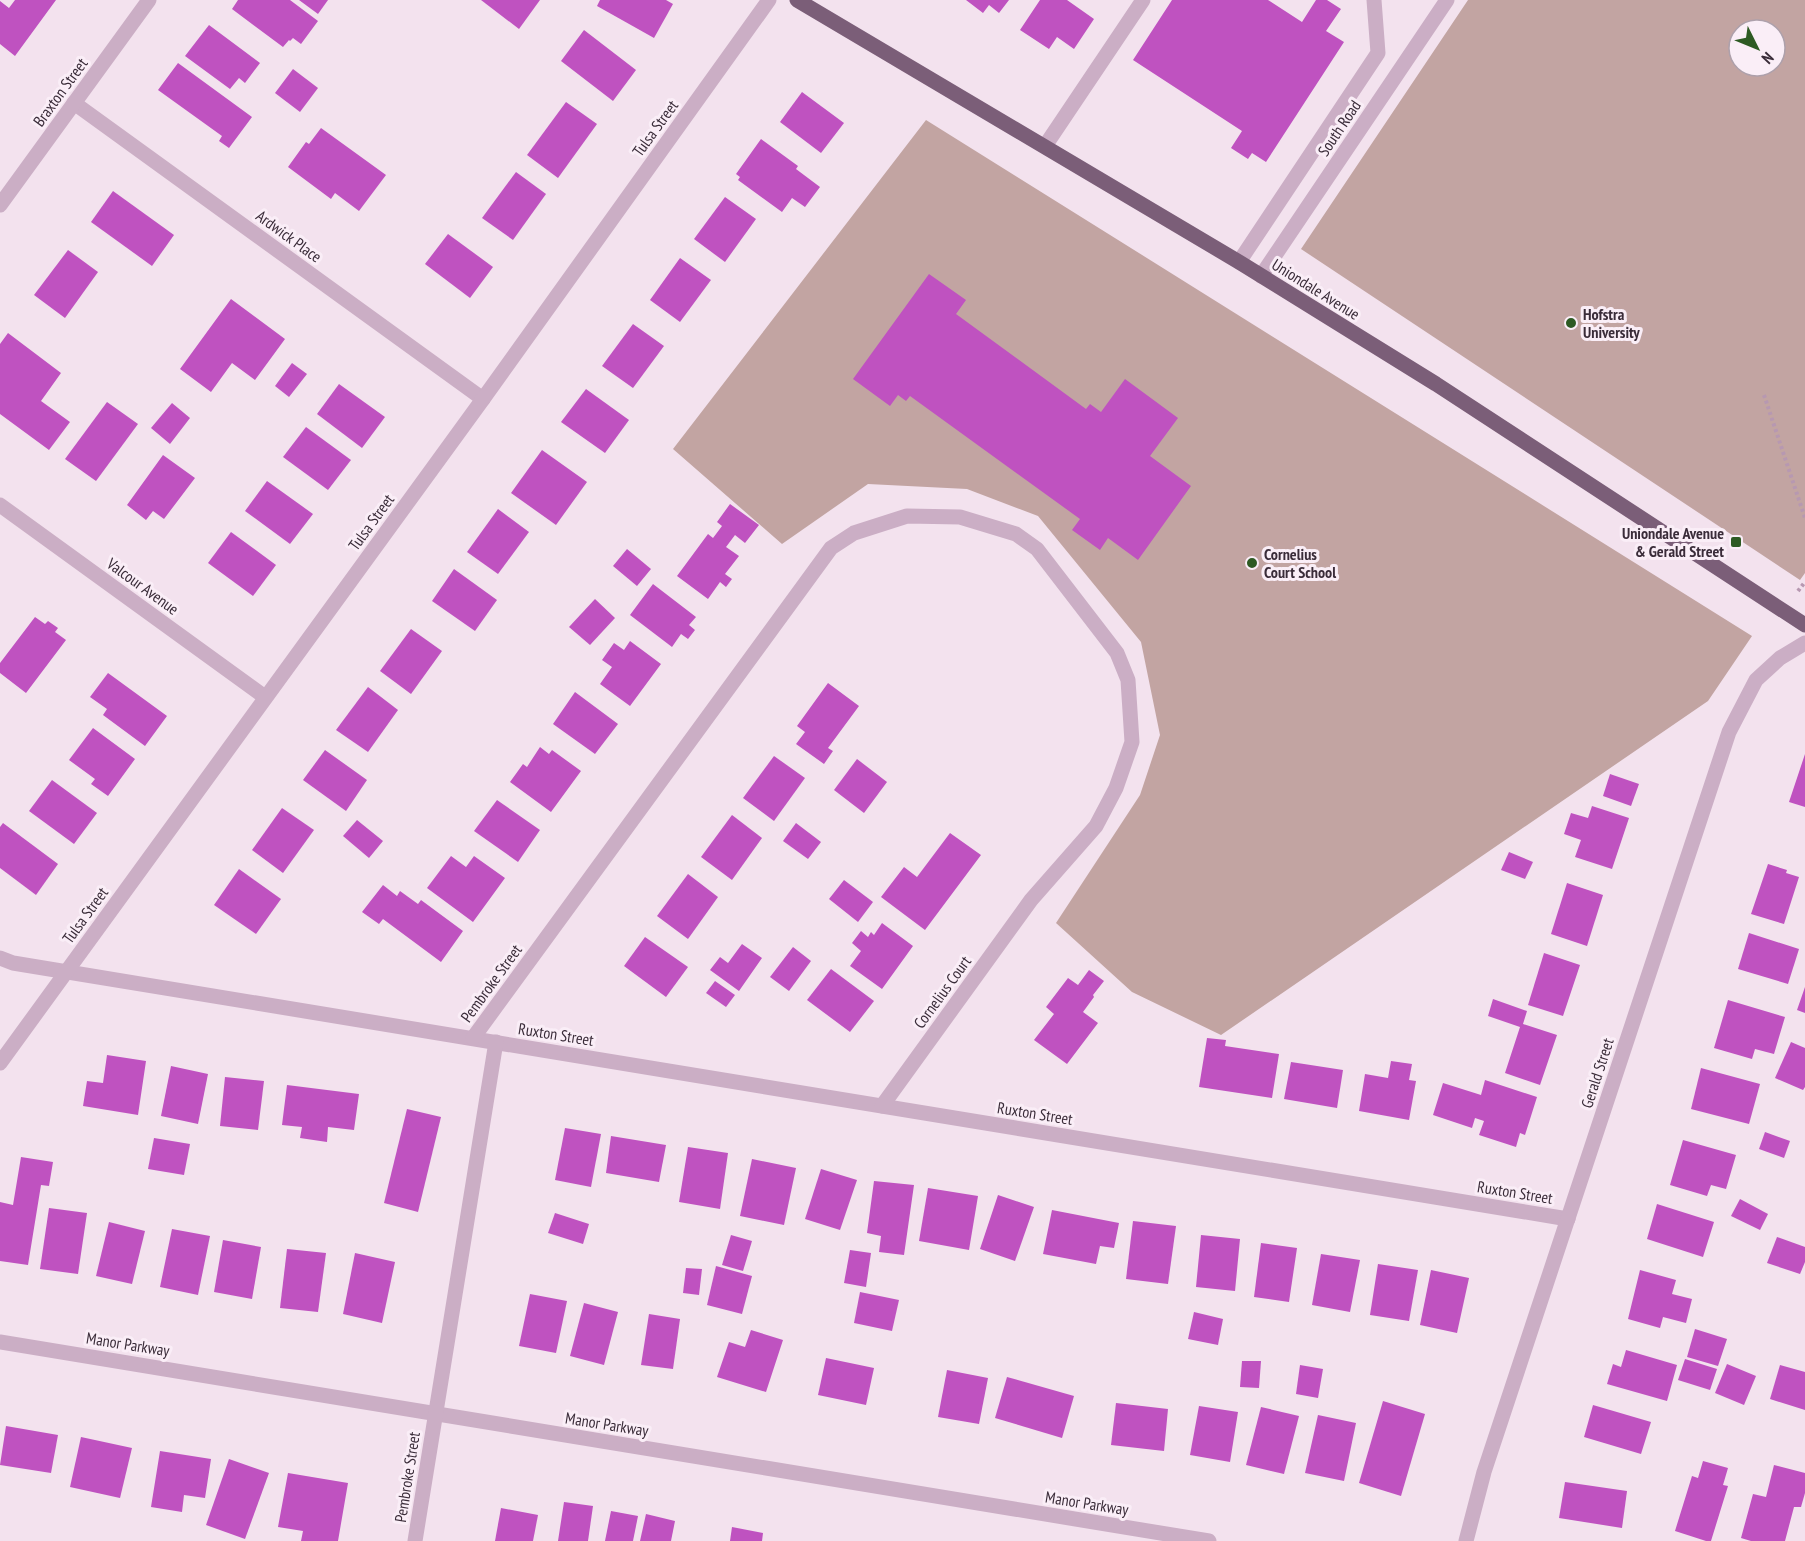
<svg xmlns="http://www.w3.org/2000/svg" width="1805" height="1541" viewBox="0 0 1805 1541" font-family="'PT Sans Narrow',sans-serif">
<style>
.green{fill:#c2a4a2;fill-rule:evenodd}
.building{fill:#bf52c0}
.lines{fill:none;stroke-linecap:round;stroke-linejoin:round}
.path{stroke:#b798b1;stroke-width:4;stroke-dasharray:3 3;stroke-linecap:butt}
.minor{stroke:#cbaec5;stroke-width:15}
.major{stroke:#7b5e78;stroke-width:15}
.poi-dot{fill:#2d5a23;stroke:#faeef7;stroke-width:2}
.labels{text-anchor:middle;stroke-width:6;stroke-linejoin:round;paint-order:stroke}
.street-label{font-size:16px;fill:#3a2c39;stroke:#faeef7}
.poi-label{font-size:16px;font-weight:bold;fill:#3a2c39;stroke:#faeef7;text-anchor:start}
</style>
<rect width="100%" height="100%" fill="#f3e2ee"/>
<!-- green -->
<g class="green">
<path d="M1468,0H1805V573L1800,580L1301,249ZM1739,30H1775V66H1739Z"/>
<polygon points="926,120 1752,636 1708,701 1221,1035 1132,992 1056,923 1140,795 1160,735 1141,642 1038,516 967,489 868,484 782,544 673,449"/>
</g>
<!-- building -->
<g class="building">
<polygon points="15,0 56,0 15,56 0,44 0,1 9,8"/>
<polygon points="238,0 290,0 318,21 301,44 293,38 290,41 289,40 283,47 232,9"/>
<polygon points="299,0 328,0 318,14"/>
<polygon points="481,0 540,0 519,29"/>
<polygon points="600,0 666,0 673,4 654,38 597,6"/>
<polygon points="966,0 1009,0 999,13 989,5 983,13"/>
<polygon points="1040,0 1067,0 1094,19 1074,49 1057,37 1049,49 1020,30"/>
<polygon points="1172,0 1268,0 1302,22 1316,0 1327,0 1341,9 1326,31 1344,42 1266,162 1252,153 1248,159 1231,148 1242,131 1133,60"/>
<polygon points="209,25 260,63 245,83 239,78 230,89 185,56"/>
<polygon points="584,30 636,70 613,101 561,61"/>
<polygon points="178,63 252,117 229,148 219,141 222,136 158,90"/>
<polygon points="293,69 318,88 300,112 275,93"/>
<polygon points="802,92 844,123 821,153 780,122"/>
<polygon points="566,102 597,124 558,178 527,155"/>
<polygon points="321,128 386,175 359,211 335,193 331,199 288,167 306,142 309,144"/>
<polygon points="761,139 798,166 796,169 820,187 805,207 792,198 782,212 738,180 740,177 736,174"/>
<polygon points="516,172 546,194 513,240 482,218"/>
<polygon points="113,191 174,235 152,266 91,222"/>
<polygon points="725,197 756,219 725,262 694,239"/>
<polygon points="448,234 493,267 470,298 425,264"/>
<polygon points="68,250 98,272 65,318 34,295"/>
<polygon points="680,258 711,280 680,322 650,300"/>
<polygon points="929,274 966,300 956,314 1086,409 1090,404 1101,412 1125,379 1178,418 1150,456 1191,486 1138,560 1108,538 1100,550 1072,530 1080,519 910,396 906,401 898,395 890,406 853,379"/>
<polygon points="231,299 285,339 255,380 232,363 211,392 180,369"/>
<polygon points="633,324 664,346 633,388 602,366"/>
<polygon points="8,333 61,373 41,401 70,422 49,450 0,414 0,344"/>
<polygon points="292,363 307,374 289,397 275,386"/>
<polygon points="339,384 385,417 362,448 317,414"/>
<polygon points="586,389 629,420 605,453 561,422"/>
<polygon points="107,402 138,424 96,481 65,459"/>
<polygon points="172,403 190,418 170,444 151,428"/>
<polygon points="306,427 351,460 328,490 283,457"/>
<polygon points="542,450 587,482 556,525 511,493"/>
<polygon points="163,455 195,478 164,519 153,511 146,520 127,505"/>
<polygon points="267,481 313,514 290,544 245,511"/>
<polygon points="730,504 759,525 745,543 735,535 726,547 739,556 725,574 732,579 726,587 720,582 708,599 677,576 708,534 713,538 722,526 717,522"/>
<polygon points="498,509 529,532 498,574 467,552"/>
<polygon points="231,532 276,565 253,596 208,563"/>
<polygon points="627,549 651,569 637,586 613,566"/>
<polygon points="454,569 497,600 475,631 432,601"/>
<polygon points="653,584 696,617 689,625 695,630 688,639 681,634 672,647 630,615"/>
<polygon points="595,599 615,618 590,645 569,627"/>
<polygon points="35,617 45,624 48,621 58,628 55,632 66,640 26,693 0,673 0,663"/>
<polygon points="411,629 442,651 411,694 380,671"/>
<polygon points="630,641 661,664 630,706 600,684 612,667 602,660 614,643 624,650"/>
<polygon points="108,673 167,716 145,746 103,715 107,709 90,697"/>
<polygon points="828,683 859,706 828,748 833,751 824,764 796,744 805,732 797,726"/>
<polygon points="368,687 398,710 368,752 336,730"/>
<polygon points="575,692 618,724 595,754 553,724"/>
<polygon points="93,728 135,759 108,796 91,784 95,779 69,760"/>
<polygon points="540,747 549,754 552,750 581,771 551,812 510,782 523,764 527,767"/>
<polygon points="325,750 367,780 346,811 303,780"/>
<polygon points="1805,754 1805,807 1789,802"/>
<polygon points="774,756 805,778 774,821 743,798"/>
<polygon points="857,759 887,782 864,813 834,790"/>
<polygon points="1610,774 1639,784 1631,806 1603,796"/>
<polygon points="52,780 97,813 74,844 29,811"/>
<polygon points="497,800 540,830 518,862 474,831"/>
<polygon points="1592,806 1629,818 1612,869 1575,857 1581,840 1564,834 1571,813 1588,818"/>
<polygon points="282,808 314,830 283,873 252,850"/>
<polygon points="732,815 762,838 732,880 701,857"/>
<polygon points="357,820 383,841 369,858 343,836"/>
<polygon points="3,823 58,864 36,895 0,868 0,827"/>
<polygon points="796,823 821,842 808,859 783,841"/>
<polygon points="950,833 981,855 925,930 881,897 904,867 917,877"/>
<polygon points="1509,852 1533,862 1525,879 1501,870"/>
<polygon points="451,856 466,867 474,856 505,878 473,922 427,888"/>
<polygon points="1768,864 1787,870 1786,873 1799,877 1784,924 1751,914"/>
<polygon points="239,869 281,899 256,934 214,905"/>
<polygon points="688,874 718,897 688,939 657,916"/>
<polygon points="844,880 873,902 858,922 829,899"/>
<polygon points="1567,883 1603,895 1587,946 1551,934"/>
<polygon points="383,885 397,896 400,891 418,904 421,900 463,931 441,962 383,919 379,924 362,912"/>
<polygon points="882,923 913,946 882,989 850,966 861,951 852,943 861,931 868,937 871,932 874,935"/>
<polygon points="1749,933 1799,949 1788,984 1738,969"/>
<polygon points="645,937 688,967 666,997 624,966"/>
<polygon points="742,944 762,958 739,991 710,970 720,957 728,963"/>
<polygon points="793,947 811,961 789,991 770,977"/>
<polygon points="1544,953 1580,965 1563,1016 1528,1005"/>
<polygon points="831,969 874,1001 850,1032 807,1000"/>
<polygon points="1089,970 1104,981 1093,995 1094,997 1083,1012 1098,1023 1067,1064 1034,1040 1054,1014 1046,1007 1068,978 1078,985"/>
<polygon points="715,981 735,995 726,1007 706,993"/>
<polygon points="1805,987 1805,1013 1797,1010"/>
<polygon points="1493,999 1527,1011 1523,1024 1557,1035 1540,1085 1505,1073 1520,1027 1488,1016"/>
<polygon points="1728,1000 1785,1017 1774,1054 1755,1049 1752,1059 1714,1048"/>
<polygon points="1207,1038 1226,1040 1225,1046 1279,1054 1272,1098 1199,1087"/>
<polygon points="1791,1042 1805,1048 1805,1087 1803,1090 1775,1078"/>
<polygon points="107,1055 146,1061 138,1115 83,1106 87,1081 103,1083"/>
<polygon points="1391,1061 1412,1064 1409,1080 1416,1081 1409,1120 1359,1111 1365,1074 1388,1078"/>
<polygon points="1291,1062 1343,1070 1337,1108 1284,1099"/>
<polygon points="171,1066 208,1074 198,1124 161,1116"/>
<polygon points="1701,1068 1760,1084 1749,1124 1691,1109"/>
<polygon points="225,1077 264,1081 258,1130 220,1126"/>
<polygon points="1485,1080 1537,1097 1525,1135 1520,1133 1516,1147 1479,1135 1484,1121 1475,1118 1472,1128 1433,1115 1443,1083 1481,1095"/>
<polygon points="287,1085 359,1094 354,1130 328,1127 327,1142 300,1138 302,1127 282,1125"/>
<polygon points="407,1109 441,1117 418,1212 384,1203"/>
<polygon points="565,1128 601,1134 591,1187 555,1180"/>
<polygon points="1765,1132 1790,1141 1784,1158 1759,1149"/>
<polygon points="611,1136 666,1145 659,1182 606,1173"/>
<polygon points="154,1138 190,1144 184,1175 148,1169"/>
<polygon points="1683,1140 1736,1155 1726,1189 1711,1185 1707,1196 1670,1185"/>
<polygon points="688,1147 728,1153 720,1209 679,1202"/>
<polygon points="21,1157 53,1162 49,1186 41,1185 28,1265 0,1261 0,1202 13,1205"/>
<polygon points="752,1159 796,1168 784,1225 740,1216"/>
<polygon points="821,1169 857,1180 840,1230 805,1219"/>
<polygon points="874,1181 914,1185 904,1255 879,1252 881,1236 867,1233"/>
<polygon points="928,1188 978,1196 969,1250 919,1241"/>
<polygon points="998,1195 1034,1207 1015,1261 980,1249"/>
<polygon points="1740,1199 1768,1214 1760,1230 1731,1216"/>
<polygon points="1657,1204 1714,1222 1703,1257 1647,1239"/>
<polygon points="49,1208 87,1213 78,1274 40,1269"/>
<polygon points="1052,1210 1119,1223 1114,1248 1100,1246 1096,1264 1043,1254"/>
<polygon points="555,1213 589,1224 583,1244 548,1233"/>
<polygon points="1133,1221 1176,1226 1168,1284 1126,1279"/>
<polygon points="109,1222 145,1231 132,1284 96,1276"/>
<polygon points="172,1229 210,1236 198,1295 160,1287"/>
<polygon points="731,1235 752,1241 743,1271 722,1265"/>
<polygon points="1201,1235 1240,1239 1235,1291 1196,1287"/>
<polygon points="1777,1237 1805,1247 1805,1262 1800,1274 1767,1263"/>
<polygon points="223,1240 261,1247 252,1299 214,1292"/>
<polygon points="1261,1243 1297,1248 1289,1302 1254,1297"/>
<polygon points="287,1249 326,1253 318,1312 280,1308"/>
<polygon points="850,1250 871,1253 866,1287 844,1283"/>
<polygon points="355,1253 395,1262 382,1323 343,1314"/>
<polygon points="1321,1254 1360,1260 1350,1312 1312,1305"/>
<polygon points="1378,1264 1418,1270 1409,1321 1370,1315"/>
<polygon points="716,1266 752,1276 742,1314 707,1305"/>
<polygon points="686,1268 702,1269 699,1295 683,1293"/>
<polygon points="1431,1270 1469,1278 1457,1333 1420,1325"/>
<polygon points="1640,1270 1676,1280 1672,1294 1692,1299 1686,1323 1663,1317 1660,1328 1628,1319"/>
<polygon points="860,1292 899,1300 892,1331 854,1323"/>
<polygon points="530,1294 567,1301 556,1353 519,1346"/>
<polygon points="584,1303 618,1312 604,1365 570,1356"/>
<polygon points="1194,1312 1223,1319 1218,1345 1188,1339"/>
<polygon points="649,1314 680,1319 673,1369 641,1365"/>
<polygon points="1695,1329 1727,1339 1718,1366 1687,1357"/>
<polygon points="751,1330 783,1340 766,1392 717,1377 729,1342 745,1347"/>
<polygon points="1626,1350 1677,1365 1667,1401 1607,1384 1613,1364 1621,1367"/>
<polygon points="826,1358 874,1368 866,1405 818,1395"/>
<polygon points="1685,1359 1717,1369 1710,1390 1678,1380"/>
<polygon points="1242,1361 1261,1361 1259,1388 1240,1387"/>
<polygon points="1727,1364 1756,1376 1744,1405 1715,1393"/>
<polygon points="1300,1365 1323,1369 1318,1398 1296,1394"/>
<polygon points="1780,1365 1805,1372 1805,1410 1770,1399"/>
<polygon points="947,1370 988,1378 979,1424 938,1417"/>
<polygon points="1007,1377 1074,1396 1062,1438 995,1418"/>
<polygon points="1383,1401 1425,1414 1401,1496 1359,1483"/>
<polygon points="1116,1403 1168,1409 1164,1451 1111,1445"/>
<polygon points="1593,1405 1651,1422 1641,1454 1584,1437"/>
<polygon points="1199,1406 1238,1412 1230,1462 1190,1455"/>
<polygon points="1261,1407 1299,1416 1284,1474 1246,1465"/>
<polygon points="1318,1415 1356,1423 1344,1481 1305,1473"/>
<polygon points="6,1426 58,1435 51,1473 0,1465"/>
<polygon points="81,1437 132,1448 120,1498 70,1487"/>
<polygon points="160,1451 211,1459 205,1498 184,1495 182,1512 151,1507"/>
<polygon points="229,1459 269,1473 245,1539 206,1525"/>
<polygon points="1703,1461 1728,1468 1723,1485 1728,1486 1711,1541 1706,1541 1675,1531 1692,1476 1698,1478"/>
<polygon points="1774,1465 1805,1473 1805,1493 1801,1507 1794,1507 1785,1541 1751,1541 1741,1538 1753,1494 1766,1497"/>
<polygon points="288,1473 348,1483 338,1541 301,1541 303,1531 278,1527"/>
<polygon points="1565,1482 1627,1491 1622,1528 1559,1518"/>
<polygon points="564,1502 593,1506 588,1541 558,1541"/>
<polygon points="501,1508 538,1515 533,1541 495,1541"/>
<polygon points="611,1511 638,1516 633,1541 605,1541"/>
<polygon points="646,1514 675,1521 671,1541 640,1541"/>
<polygon points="732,1527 763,1533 762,1541 730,1541"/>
</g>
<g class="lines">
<!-- path -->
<g class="path">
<polyline points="1764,395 1805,518"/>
<polyline points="1798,591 1805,582"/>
</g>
<!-- minor -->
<g class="minor">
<polyline points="74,103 483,399"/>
<polyline points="1045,146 1143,0"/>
<polyline points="0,205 149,0"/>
<polyline points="1239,262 1378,53 1374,0"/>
<polyline points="1261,276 1447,0"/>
<polyline points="0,505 265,697"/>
<polyline points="0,958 13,963 1568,1219"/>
<polyline points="473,1038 831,548 854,533 907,516 960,517 1016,534 1037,549 1117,653 1128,680 1132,742 1116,788 1096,826 1031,900 882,1106"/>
<polyline points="0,1063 483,399 769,0"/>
<polyline points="0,1342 1209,1541"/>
<polyline points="415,1541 496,1042"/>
<polyline points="1466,1541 1484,1472 1729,732 1756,680 1780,658 1805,643"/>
</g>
<!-- major -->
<polyline class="major" points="797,0 1239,262 1436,384 1805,625"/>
</g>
<!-- markers -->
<g class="poi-dot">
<circle cx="1571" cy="323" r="6"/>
<rect x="1730" y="536" width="12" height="12" rx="3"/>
<circle cx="1252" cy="563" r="6"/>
</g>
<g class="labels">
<!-- street labels -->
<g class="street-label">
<text transform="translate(60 92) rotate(-54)" y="6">Braxton Street</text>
<text transform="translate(655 128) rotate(-54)" y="6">Tulsa Street</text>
<text transform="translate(1339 128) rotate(-56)" y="6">South Road</text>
<text transform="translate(289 236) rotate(36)" y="6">Ardwick Place</text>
<text transform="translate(1316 289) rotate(32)" y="6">Uniondale Avenue</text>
<text transform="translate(371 522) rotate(-54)" y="6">Tulsa Street</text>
<text transform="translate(143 586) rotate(36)" y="6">Valcour Avenue</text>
<text transform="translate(85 915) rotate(-54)" y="6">Tulsa Street</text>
<text transform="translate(491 983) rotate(-54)" y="6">Pembroke Street</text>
<text transform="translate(942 992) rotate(-54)" y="6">Cornelius Court</text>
<text transform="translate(556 1034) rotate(9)" y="6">Ruxton Street</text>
<text transform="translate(1597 1073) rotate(-72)" y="6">Gerald Street</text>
<text transform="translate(1035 1113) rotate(9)" y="6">Ruxton Street</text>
<text transform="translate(1515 1192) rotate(9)" y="6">Ruxton Street</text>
<text transform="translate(128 1344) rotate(9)" y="6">Manor Parkway</text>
<text transform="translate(607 1424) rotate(9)" y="6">Manor Parkway</text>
<text transform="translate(407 1477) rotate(-81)" y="6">Pembroke Street</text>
<text transform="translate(1087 1503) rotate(9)" y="6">Manor Parkway</text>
</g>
<!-- poi labels -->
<g class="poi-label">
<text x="1583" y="320">Hofstra<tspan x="1583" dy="18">University</tspan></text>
<text x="1724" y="539" text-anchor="end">Uniondale Avenue<tspan x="1724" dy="18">&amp; Gerald Street</tspan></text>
<text x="1264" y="560">Cornelius<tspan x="1264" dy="18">Court School</tspan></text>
</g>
</g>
<!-- north arrow -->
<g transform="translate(1757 48) rotate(133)"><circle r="28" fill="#faeef7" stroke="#ada0ab" stroke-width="1.5"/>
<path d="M0-4.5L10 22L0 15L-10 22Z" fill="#2d5a23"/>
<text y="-9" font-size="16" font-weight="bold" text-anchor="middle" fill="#3a2c39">N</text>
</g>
</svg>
